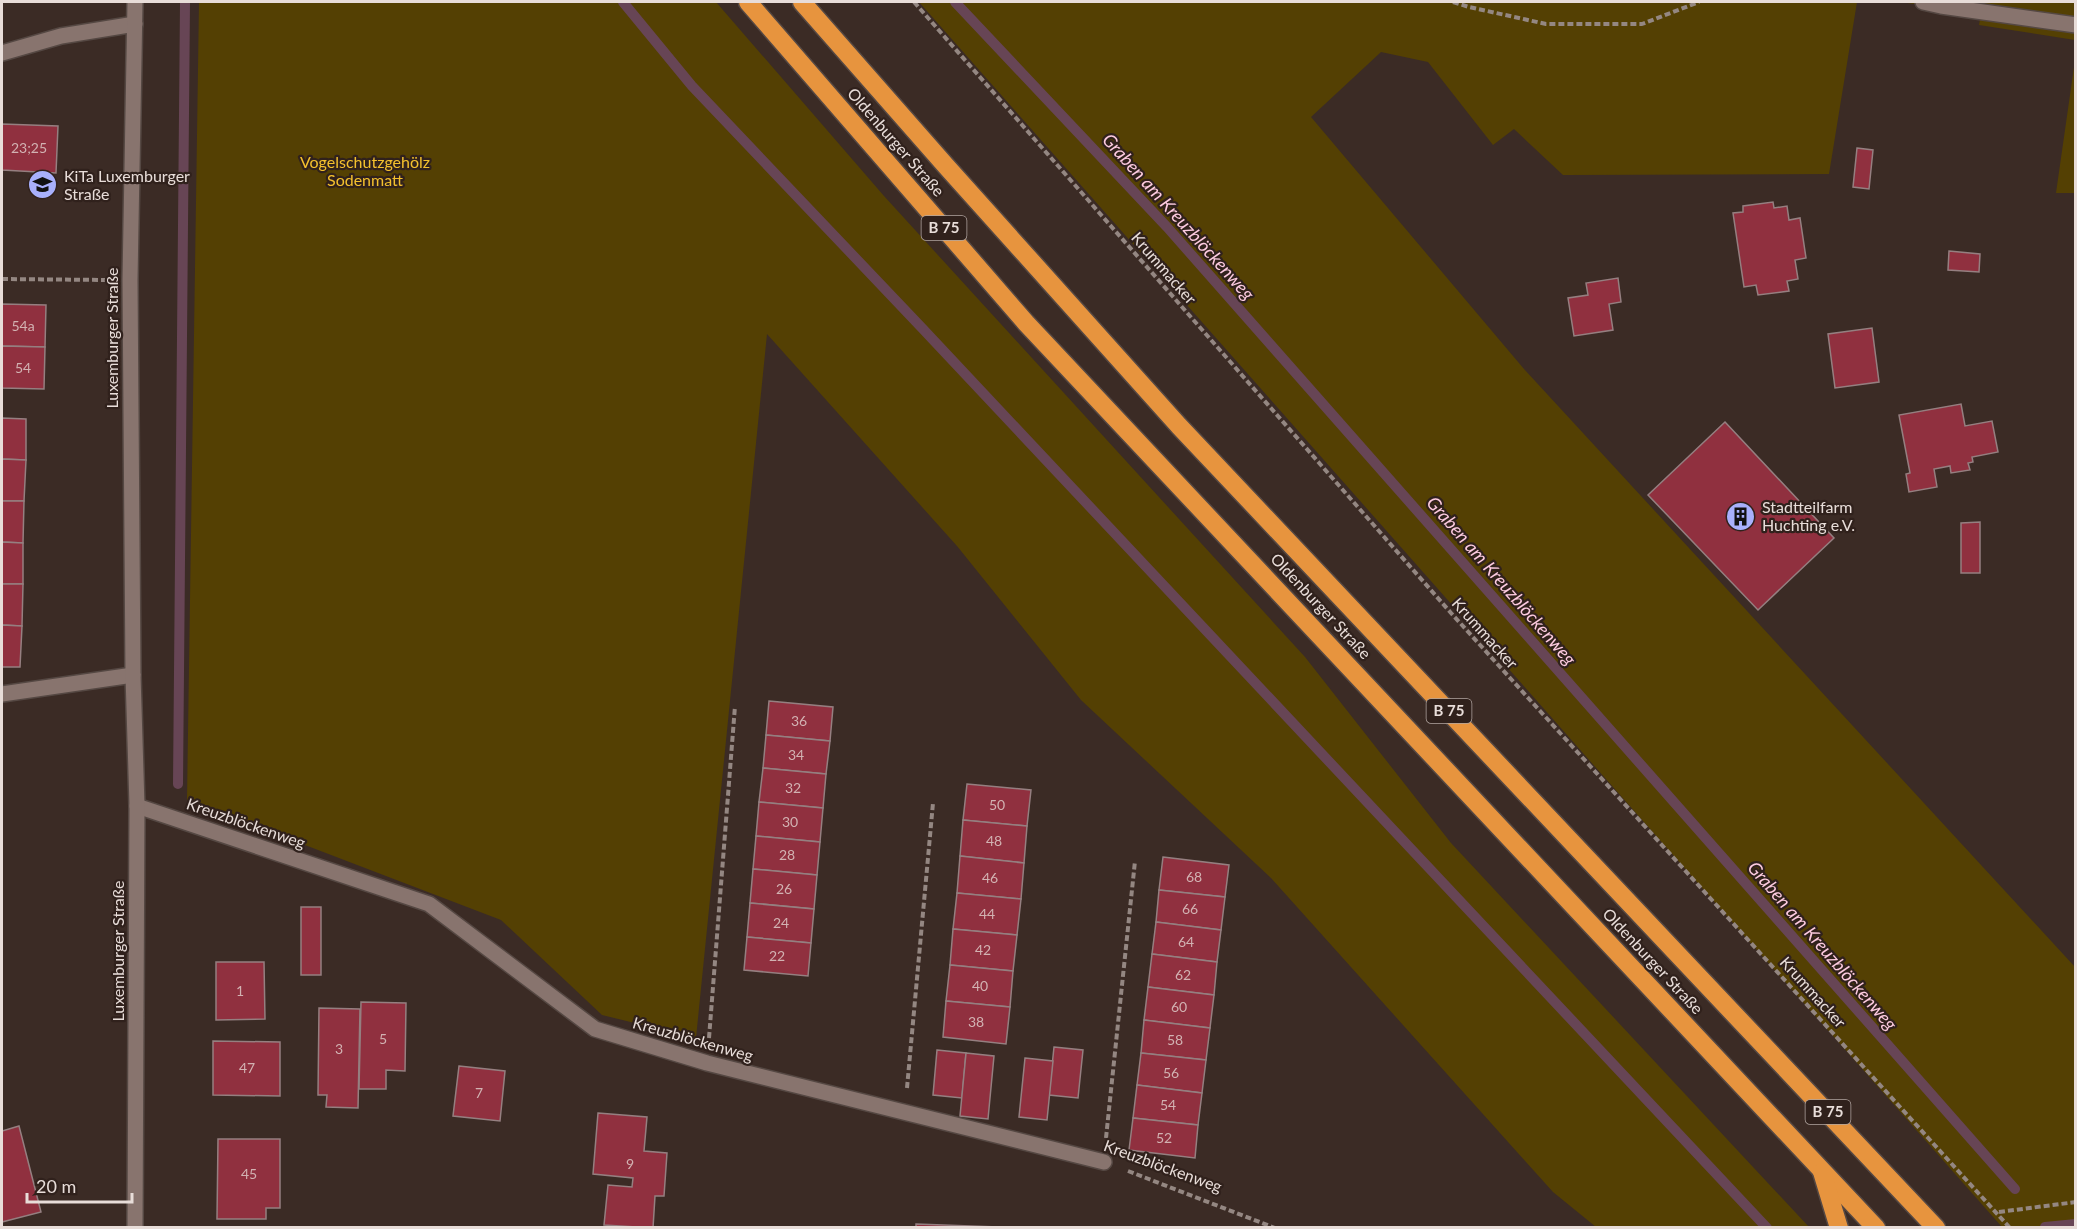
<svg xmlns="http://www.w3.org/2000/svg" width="2077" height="1229" viewBox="0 0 2077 1229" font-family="Lato,sans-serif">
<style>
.green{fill:#544003}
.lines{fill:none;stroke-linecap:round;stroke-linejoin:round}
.stream{stroke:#674555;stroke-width:10}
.building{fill:#90303f;stroke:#957f80;stroke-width:1.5}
.street-casing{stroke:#554843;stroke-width:18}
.highway-casing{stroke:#554843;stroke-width:21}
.path{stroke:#948782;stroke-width:4;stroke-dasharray:6 3;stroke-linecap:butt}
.street{stroke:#88746e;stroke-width:15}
.highway{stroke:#e7943e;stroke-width:18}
.labels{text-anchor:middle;stroke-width:4.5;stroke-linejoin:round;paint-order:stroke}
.number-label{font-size:14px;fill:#d2b2b2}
.shield{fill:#30211c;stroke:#b1a5a0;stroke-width:1.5}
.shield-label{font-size:15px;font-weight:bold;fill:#e8ddd9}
.street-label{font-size:16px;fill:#e8ddd9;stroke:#30211c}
.park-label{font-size:16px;fill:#f4c02d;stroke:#30211c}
.poi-label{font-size:16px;fill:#e8ddd9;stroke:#30211c;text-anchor:start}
.water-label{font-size:18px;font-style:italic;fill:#fdcbe0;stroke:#30211c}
</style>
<rect width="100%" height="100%" fill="#3b2b25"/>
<!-- green -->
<g class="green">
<polygon points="199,2 716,2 884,196 1305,657 1451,843 1809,1227 1596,1227 1553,1192 1271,878 1081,700 957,546 767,334 696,1038 602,1015 501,920 187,800"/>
<polygon points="919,2 1857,2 1829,174 1563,175 1514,129 1493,145 1428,62 1381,52 1311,117 1524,369 2075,967 2075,1227 2002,1227"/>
<polygon points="1900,2 2075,2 2075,40 1979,25 1981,13"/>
<polygon points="2075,59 2075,193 2056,193 2074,67"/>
</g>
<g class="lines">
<!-- stream -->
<g class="stream">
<polyline points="623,2 692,86 922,328 1767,1228"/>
<polyline points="955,2 1167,227 2015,1189"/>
<polyline points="178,784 185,2"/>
<polyline points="2045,1227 2076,1224"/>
</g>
</g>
<!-- building -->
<g class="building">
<polygon points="2,124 58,126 56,173 2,170"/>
<polygon points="1857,148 1873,150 1869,189 1853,187"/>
<polygon points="1773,202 1774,208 1787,206 1789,220 1800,218 1806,258 1795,260 1798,279 1787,281 1789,291 1758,295 1756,285 1744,287 1733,213 1743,212 1743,206"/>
<polygon points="1949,251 1980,254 1979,272 1948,270"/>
<polygon points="1618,278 1621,302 1609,304 1613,330 1574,336 1568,298 1588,295 1586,283"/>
<polygon points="2,304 46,305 45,347 2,346"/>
<polygon points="1872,328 1879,382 1835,388 1828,334"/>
<polygon points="2,346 45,347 44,389 2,388"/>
<polygon points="1961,404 1965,426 1992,421 1998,452 1972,457 1973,462 1968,463 1970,470 1951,473 1950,466 1934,469 1937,487 1909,492 1906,474 1910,473 1899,415"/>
<polygon points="2,418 26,419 26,460 2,459"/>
<polygon points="1725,422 1834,538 1758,610 1648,495"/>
<polygon points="2,459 26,460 24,501 2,501"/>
<polygon points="2,501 24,501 23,543 2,542"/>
<polygon points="1980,522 1980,573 1961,573 1961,523"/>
<polygon points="2,542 23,543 23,584 2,584"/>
<polygon points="2,584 23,584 22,626 2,625"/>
<polygon points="2,625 22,626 20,667 2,667"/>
<polygon points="769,701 833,707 830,741 766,735"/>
<polygon points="766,735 830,741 826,774 763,768"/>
<polygon points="763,768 826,774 823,808 759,802"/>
<polygon points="967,784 1031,790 1027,826 963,820"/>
<polygon points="759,802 823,808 820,842 756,836"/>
<polygon points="963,820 1027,826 1024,863 960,856"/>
<polygon points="756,836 820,842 817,875 753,869"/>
<polygon points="960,856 1024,863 1021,899 957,893"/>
<polygon points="1163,857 1229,865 1225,897 1159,890"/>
<polygon points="753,869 817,875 814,909 750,903"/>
<polygon points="1159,890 1225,897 1221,930 1156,922"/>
<polygon points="957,893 1021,899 1017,935 953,929"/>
<polygon points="750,903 814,909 811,943 747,937"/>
<rect x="301" y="907" width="20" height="68"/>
<polygon points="1156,922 1221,930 1217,962 1152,954"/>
<polygon points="953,929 1017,935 1013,971 950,965"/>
<polygon points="747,937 811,943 808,976 744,970"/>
<polygon points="1152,954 1217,962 1214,995 1148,987"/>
<polygon points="216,962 264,962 265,1019 216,1020"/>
<polygon points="950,965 1013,971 1010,1007 946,1001"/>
<polygon points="1148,987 1214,995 1210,1028 1144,1020"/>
<polygon points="946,1001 1010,1007 1006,1044 943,1037"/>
<polygon points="361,1002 406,1003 405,1071 386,1070 386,1089 359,1089"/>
<polygon points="319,1008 360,1009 358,1108 326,1107 327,1095 318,1095"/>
<polygon points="1144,1020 1210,1028 1206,1060 1141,1053"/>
<polygon points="213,1041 280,1042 280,1096 213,1095"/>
<polygon points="1054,1047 1083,1050 1078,1098 1049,1095"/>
<polygon points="937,1050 966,1053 962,1098 933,1095"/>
<polygon points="966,1053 994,1056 988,1119 960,1116"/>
<polygon points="1141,1053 1206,1060 1202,1093 1137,1085"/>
<polygon points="1025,1058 1053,1061 1047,1120 1019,1117"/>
<polygon points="459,1066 505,1071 500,1121 453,1116"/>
<polygon points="1137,1085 1202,1093 1198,1125 1133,1118"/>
<polygon points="598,1113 647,1117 644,1151 667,1153 664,1196 655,1196 653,1228 604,1225 608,1185 632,1187 633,1178 593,1174"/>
<polygon points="1133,1118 1198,1125 1195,1158 1129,1150"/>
<polygon points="19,1126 41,1212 2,1222 2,1131"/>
<polygon points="218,1139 280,1139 280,1208 266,1208 266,1219 217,1219"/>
<polygon points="916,1224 999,1227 916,1228"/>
</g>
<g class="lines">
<defs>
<g id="street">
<polyline points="1923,2 1941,6 2076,25"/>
<polyline points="2,53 61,36 135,24"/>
<polyline points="2,694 133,675"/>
<polyline points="137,806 429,904 595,1029 707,1063 1104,1162"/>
<polyline points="135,1228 137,806 133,675 130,280 135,2"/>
</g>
<g id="highway">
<polyline points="748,2 1026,323 1876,1228"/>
<polyline points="802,2 946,166 1179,426 1936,1228"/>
<polyline points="1822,1172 1839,1228"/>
</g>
</defs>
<!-- street casing -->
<use href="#street" class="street-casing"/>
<!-- highway casing -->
<use href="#highway" class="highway-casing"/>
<!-- path -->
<g class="path">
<polyline points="914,2 1451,613 2010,1228"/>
<polyline points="1453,2 1469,7 1546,24 1642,24 1699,2"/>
<polyline points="2,279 105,280"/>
<polyline points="709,1038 735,706"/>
<polyline points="907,1088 933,803"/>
<polyline points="1106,1138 1135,861"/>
<polyline points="1128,1171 1275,1228"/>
<polyline points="1999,1212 2076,1202"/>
</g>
<!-- street -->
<use href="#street" class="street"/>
<!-- highway -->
<use href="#highway" class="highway"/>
</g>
<!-- icons -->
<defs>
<symbol id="school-disc" viewBox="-11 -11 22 22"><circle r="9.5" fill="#a8b0fc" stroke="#30211c"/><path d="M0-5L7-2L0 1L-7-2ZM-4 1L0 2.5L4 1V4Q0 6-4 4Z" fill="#111"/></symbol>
<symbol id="building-disc" viewBox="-11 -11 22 22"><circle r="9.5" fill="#a8b0fc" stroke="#30211c"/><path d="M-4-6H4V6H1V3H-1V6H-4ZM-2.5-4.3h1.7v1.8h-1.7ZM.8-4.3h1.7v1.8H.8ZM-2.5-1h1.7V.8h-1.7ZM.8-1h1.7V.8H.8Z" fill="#111"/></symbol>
</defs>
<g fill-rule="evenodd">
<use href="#school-disc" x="26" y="168" width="33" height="33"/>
<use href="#building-disc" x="1724" y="500" width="33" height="33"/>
</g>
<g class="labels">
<!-- number labels -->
<g class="number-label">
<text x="29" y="153">23;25</text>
<text x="23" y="331">54a</text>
<text x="23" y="373">54</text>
<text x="799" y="726">36</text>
<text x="796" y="760">34</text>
<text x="793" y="793">32</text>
<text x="997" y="810">50</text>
<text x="790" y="827">30</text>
<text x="994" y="846">48</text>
<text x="787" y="860">28</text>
<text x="1194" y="882">68</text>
<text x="990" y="883">46</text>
<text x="784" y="894">26</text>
<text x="1190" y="914">66</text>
<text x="987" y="919">44</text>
<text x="781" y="928">24</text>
<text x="1186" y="947">64</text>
<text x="983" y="955">42</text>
<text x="777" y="961">22</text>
<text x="1183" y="980">62</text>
<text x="980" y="991">40</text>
<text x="240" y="996">1</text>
<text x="1179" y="1012">60</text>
<text x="976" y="1027">38</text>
<text x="383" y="1044">5</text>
<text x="1175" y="1045">58</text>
<text x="339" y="1054">3</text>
<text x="247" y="1073">47</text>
<text x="1171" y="1078">56</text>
<text x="479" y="1098">7</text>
<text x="1168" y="1110">54</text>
<text x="1164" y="1143">52</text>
<text x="630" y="1169">9</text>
<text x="249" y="1179">45</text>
</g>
<!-- shield labels -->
<g class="shield">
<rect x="921.5" y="216" width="45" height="24" rx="4.5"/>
<rect x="1426.5" y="699" width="45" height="24" rx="4.5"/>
<rect x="1805.5" y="1100" width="45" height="24" rx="4.5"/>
</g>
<g class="shield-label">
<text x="944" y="233">B 75</text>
<text x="1449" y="716">B 75</text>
<text x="1828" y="1117">B 75</text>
</g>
<!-- street labels -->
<g class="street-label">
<text transform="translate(896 142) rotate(49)" y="6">Oldenburger Straße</text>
<text transform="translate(1164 268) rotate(49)" y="6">Krummacker</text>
<text transform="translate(112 338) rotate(-90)" y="6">Luxemburger Straße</text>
<text transform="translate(1321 606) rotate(47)" y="6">Oldenburger Straße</text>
<text transform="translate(1485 633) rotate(48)" y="6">Krummacker</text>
<text transform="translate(246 823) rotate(19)" y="6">Kreuzblöckenweg</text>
<text transform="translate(118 951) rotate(-90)" y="6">Luxemburger Straße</text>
<text transform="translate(1653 961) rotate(47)" y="6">Oldenburger Straße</text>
<text transform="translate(1813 992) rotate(48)" y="6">Krummacker</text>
<text transform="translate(693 1039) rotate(16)" y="6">Kreuzblöckenweg</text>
<text transform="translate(1163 1166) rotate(20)" y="6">Kreuzblöckenweg</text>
</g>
<!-- park labels -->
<g class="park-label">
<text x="365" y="168">Vogelschutzgehölz<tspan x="365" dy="18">Sodenmatt</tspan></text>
</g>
<!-- poi labels -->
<g class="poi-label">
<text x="64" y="182">KiTa Luxemburger<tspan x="64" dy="18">Straße</tspan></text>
<text x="1762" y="513">Stadtteilfarm<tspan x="1762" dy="18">Huchting e.V.</tspan></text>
</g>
<!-- water labels -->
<g class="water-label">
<text transform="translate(1178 217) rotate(48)" y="6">Graben am Kreuzblöckenweg</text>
<text transform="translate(1501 581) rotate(49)" y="6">Graben am Kreuzblöckenweg</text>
<text transform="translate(1822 946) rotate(49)" y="6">Graben am Kreuzblöckenweg</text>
</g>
</g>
<!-- border -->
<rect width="2077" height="1229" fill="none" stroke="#e8ddd9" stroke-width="6"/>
<!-- scale -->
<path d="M27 1193v9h105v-9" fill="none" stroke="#e8ddd9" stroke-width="3"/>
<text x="36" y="1193" font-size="18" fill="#e8ddd9" stroke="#30211c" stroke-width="4.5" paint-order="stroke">20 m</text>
</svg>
